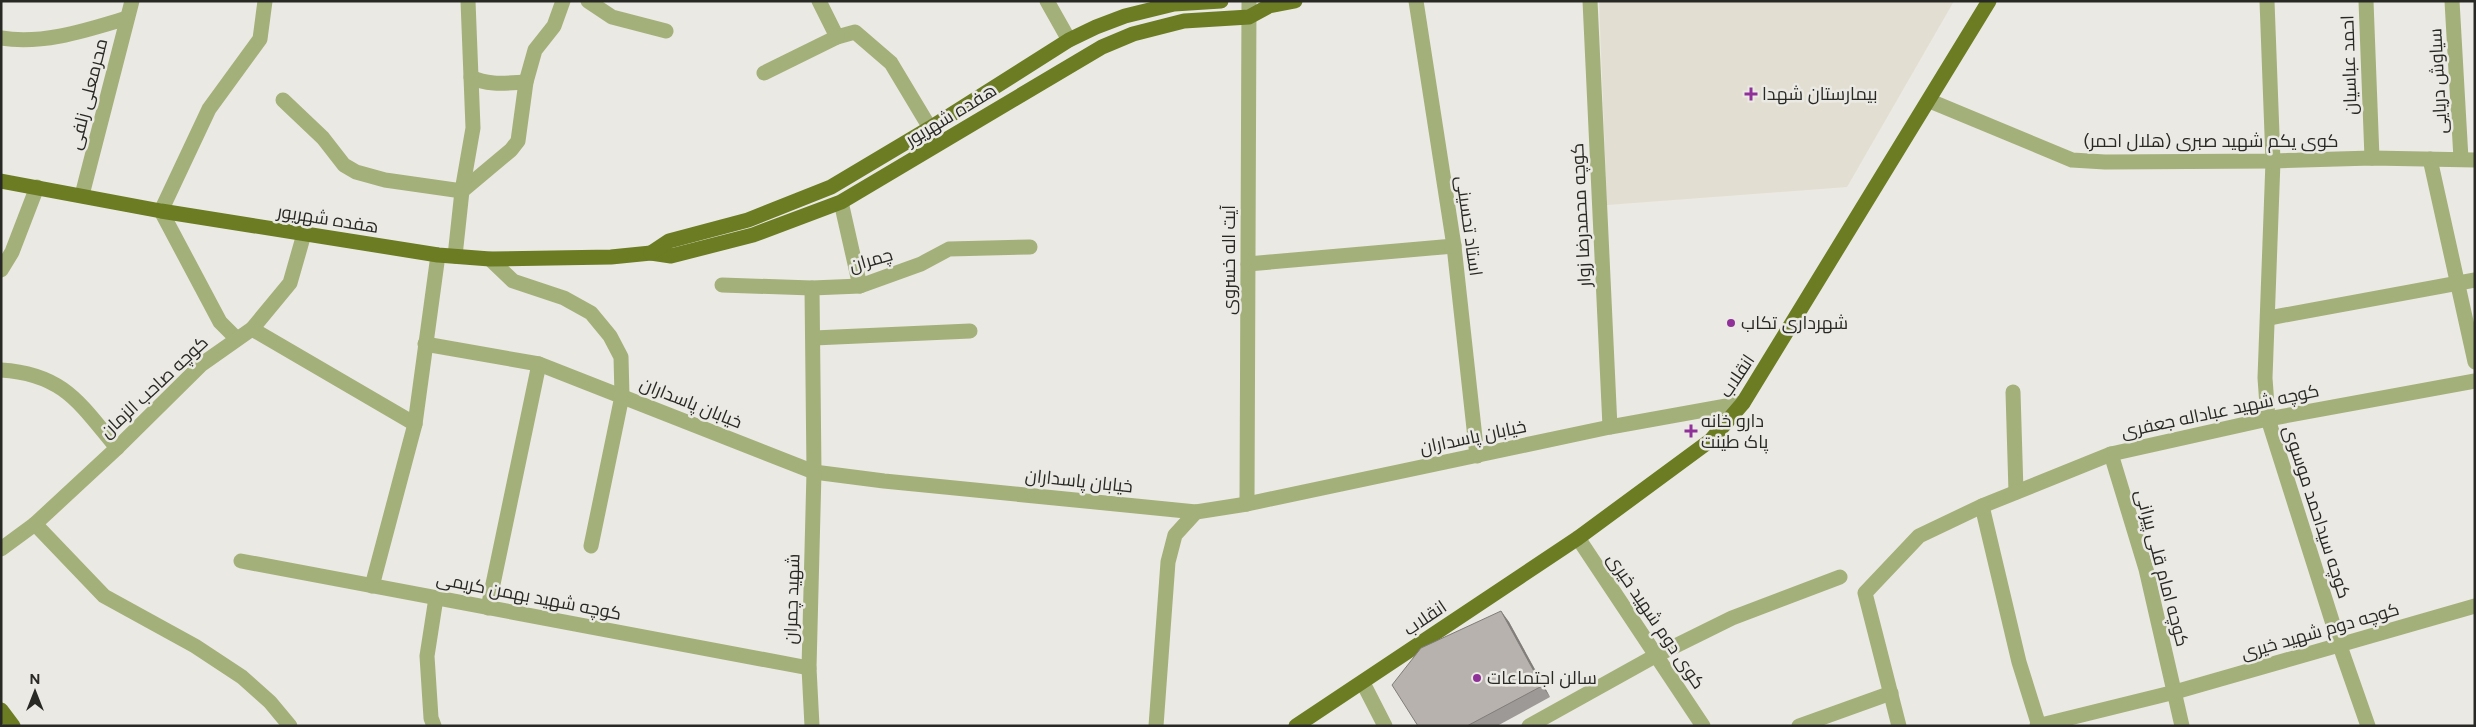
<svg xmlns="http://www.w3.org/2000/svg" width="2476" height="727" viewBox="0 0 2476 727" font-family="Figtree,Cairo,sans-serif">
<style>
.built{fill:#e2ded1}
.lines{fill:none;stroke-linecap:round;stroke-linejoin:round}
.minor{stroke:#a3b07a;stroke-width:15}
.major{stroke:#6b7c22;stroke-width:15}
.wall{fill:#9d9996}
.shaded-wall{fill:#807d7a}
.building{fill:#b7b2ae;stroke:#807d7a}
.poi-dot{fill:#90319a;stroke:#ebe9e3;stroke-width:2}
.labels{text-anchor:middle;stroke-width:5;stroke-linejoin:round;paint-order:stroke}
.street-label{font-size:18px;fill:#282825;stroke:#ebe9e3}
.poi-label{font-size:18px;fill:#282825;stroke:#ebe9e3;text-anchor:start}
</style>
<rect width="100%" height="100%" fill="#ebe9e3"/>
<!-- built -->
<polygon class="built" points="1599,1 1954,1 1847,187 1607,205"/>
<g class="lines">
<!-- minor -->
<g class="minor">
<polyline points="588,1 612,17 666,31"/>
<polyline points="819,1 837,37 855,32 891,63 930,128"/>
<polyline points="1047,1 1069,40"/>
<polyline points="1416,1 1454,246 1477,456"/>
<polyline points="1590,1 1610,427"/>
<polyline points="2267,1 2273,161 2265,378 2268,419 2340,646 2368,726"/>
<polyline points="2366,1 2372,158"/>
<polyline points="2452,1 2461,159"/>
<path d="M1,38C43,45 87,30 127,18"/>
<polyline points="764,73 837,37"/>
<path d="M471,77C488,86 507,83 526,82"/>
<polyline points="283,100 323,138 344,165 356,172 385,180 462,191 511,150 518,141 526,82 535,50 554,26 563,1"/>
<polyline points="1930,101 2072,160 2105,162 2273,161 2372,158 2475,160"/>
<polyline points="2430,159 2475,362"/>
<polyline points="82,195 132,1"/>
<polyline points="841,202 860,286"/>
<polyline points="455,256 462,191 473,128 468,1"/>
<polyline points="490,259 513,281 564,298 591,313 610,336 621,357 622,396 591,546"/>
<polyline points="1248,264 1454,246"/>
<polyline points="1,270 12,252 37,187"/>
<polyline points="722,285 812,288"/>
<polyline points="2269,318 2475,280"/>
<polyline points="252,329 415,424"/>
<polyline points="236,338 220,322 161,211 209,109 260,39 265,1"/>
<polyline points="814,338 970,331"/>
<polyline points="425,344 539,364 814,472 884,481 1196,512 1247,504 1610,427 1743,403"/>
<path d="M1,370C64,374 80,404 117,448"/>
<polyline points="2013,392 2016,492"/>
<polyline points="2111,454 2146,569 2182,726"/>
<polyline points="1247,504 1249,1"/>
<polyline points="1982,506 2019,662 2039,726"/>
<polyline points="35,524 104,596 195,646 242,677 270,702 290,726"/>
<polyline points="1578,538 1703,726"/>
<polyline points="1,549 35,524 117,448 202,364 252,329 290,283 304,234"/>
<polyline points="241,561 809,668"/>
<polyline points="372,586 415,424 438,255"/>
<polyline points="488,608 539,364"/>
<polyline points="1363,683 1385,726"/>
<polyline points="434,726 431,718 427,656 436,598"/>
<polyline points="812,726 809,668 814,472 812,288 860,286 921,264 949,249 1030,247"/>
<polyline points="1156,726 1168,562 1175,535 1196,512"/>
<polyline points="1529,726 1655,656 1732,618 1840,577"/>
<polyline points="1799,726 1891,693"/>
<polyline points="1899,726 1865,593 1919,536 1982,506 2111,454 2268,419 2475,381"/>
<polyline points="2037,726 2175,692 2475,606"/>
</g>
<!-- major -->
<g class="major">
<polyline points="1,181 161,211 438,255 490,259 611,257 651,253 671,256 753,235 841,202 1102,47 1133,34 1184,21 1249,17 1269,6 1295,1"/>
<polyline points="651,253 669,241 748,220 831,187 930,128 1069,40 1096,27 1125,16 1174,4 1221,1"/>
<polyline points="1,710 13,726"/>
<polyline points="1296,726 1578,538 1711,440 1743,403 1989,1"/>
</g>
</g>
<!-- wall -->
<polygon class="wall" points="1501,611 1509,622 1550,697 1497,726 1418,726"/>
<!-- shaded-wall -->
<polygon class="shaded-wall" points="1501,611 1509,622 1550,697 1542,686"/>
<!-- building -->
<polygon class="building" points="1501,611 1542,686 1467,726 1418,726 1392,685 1421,648"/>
<!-- markers -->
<g class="poi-dot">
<path d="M1748.5 86.5h5v5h5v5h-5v5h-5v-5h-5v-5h5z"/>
<circle cx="1731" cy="323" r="5"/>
<path d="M1688.5 423.5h5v5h5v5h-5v5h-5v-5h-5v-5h5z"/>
<circle cx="1477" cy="678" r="5"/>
</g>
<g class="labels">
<!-- street labels -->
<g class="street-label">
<text transform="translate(2349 65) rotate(-92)" y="6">احمد عباسیان</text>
<text transform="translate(2438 81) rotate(-93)" y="6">سیاوش دریایی</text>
<text transform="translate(88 94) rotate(-76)" y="6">محرمعلی زلفی</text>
<text transform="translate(951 115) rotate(-31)" y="6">هفده شهریور</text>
<text x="2211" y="147">کوی یکم شهید صبری (هلال احمر)</text>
<text transform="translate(1581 215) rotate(-93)" y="6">کوچه محمدرضا زوار</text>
<text transform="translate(328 219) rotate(9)" y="6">هفده شهریور</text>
<text transform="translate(1469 226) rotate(82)" y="6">استاد تحسینی</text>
<text transform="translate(871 260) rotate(-16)" y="6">چمران</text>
<text transform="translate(1229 260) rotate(-90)" y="6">آیت اله خسروی</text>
<text transform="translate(1737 376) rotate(-56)" y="6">انقلاب</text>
<text transform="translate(154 387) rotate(-43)" y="6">کوچه صاحب الزمان</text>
<text transform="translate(691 403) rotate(22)" y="6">خیابان پاسداران</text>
<text transform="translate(2220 411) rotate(-12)" y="6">کوچه شهید عباداله جعفری</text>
<text transform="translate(1473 437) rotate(-12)" y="6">خیابان پاسداران</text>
<text transform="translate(1079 481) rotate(6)" y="6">خیابان پاسداران</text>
<text transform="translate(2317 512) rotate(72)" y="6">کوچه سیداحمد موسوی</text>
<text transform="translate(2162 568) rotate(75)" y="6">کوچه امام قلی پیرانی</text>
<text transform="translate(529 596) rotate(11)" y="6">کوچه شهید بهمن کریمی</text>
<text transform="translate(792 599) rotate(-88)" y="6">شهید چمران</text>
<text transform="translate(1425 618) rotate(-34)" y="6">انقلاب</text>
<text transform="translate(1656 621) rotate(56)" y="6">کوی دوم شهید خیری</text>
<text transform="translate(2320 631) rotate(-16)" y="6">کوچه دوم شهید خیری</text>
</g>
<!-- poi labels -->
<g class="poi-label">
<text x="1762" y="100">بیمارستان شهدا</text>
<text x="1741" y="329">شهرداری تکاب</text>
<text x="1701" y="427">دارو خانه<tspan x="1701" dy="21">پاک طینت</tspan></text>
<text x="1487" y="684">سالن اجتماعات</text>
</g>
</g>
<!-- border -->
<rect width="2476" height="727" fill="none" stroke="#282825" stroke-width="5"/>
<!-- north arrow -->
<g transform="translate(35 692)" stroke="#ebe9e3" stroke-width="4" paint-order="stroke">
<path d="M0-4L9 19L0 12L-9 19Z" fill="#282825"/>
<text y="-8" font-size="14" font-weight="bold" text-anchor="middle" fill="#282825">N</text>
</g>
</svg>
